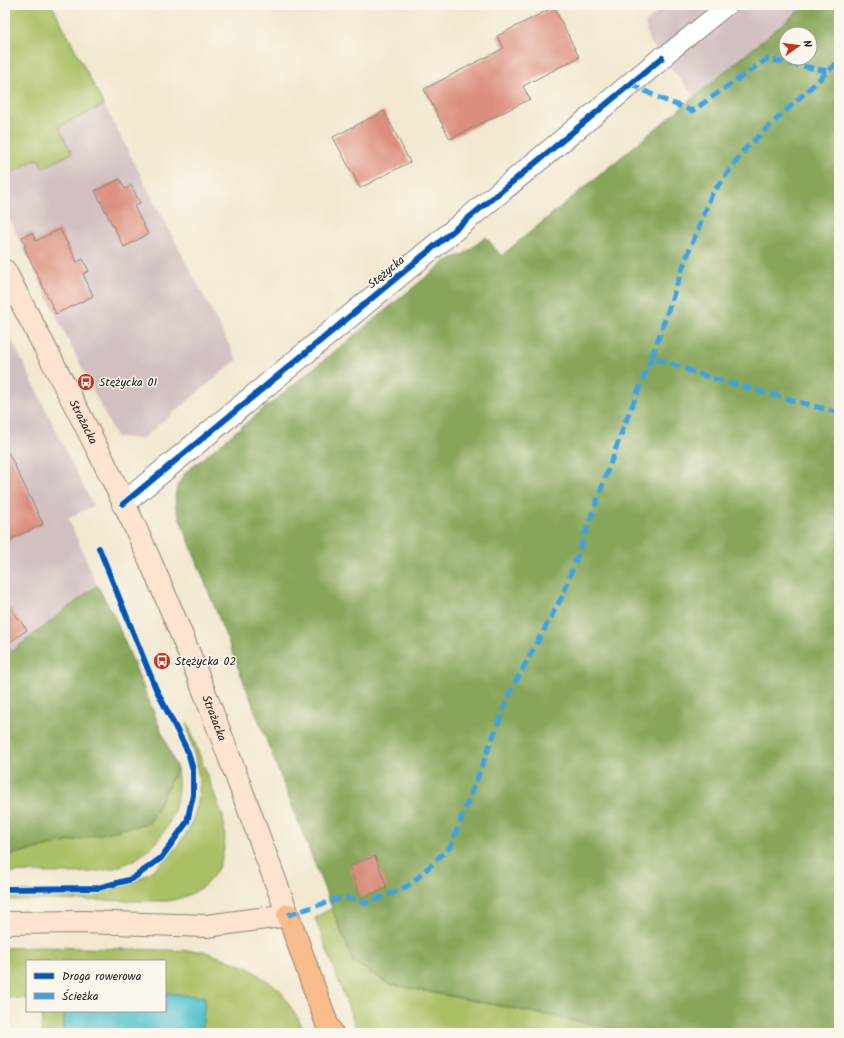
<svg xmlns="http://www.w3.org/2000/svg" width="844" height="1038" viewBox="0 0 844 1038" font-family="Kalam,sans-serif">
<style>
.industrial{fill:#d2bfc0}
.green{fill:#aac065;stroke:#636e40}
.forest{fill:#87a65a;stroke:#52613b;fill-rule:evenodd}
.water{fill:#56c3cf;stroke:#397076}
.building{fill:#db8e7e}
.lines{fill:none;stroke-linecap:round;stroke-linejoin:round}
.lane-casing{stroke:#868276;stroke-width:20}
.street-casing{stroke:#868276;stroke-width:24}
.secondary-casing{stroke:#868276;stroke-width:24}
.primary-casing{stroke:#868276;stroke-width:24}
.lane{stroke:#fff;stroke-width:18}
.street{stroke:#fff;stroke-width:22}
.secondary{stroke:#fde4d0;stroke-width:22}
.primary{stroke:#f9bc8a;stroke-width:22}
.quiet{stroke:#3da2ea;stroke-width:5;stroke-dasharray:10 5;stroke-linecap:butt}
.cycleway-casing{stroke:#fbf7ec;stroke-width:8}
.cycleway{stroke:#0057b8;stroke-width:6}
.labels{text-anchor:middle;stroke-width:3;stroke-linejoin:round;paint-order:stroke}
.street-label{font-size:12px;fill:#1c1c1c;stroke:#fbf7ec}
.poi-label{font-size:12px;fill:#1c1c1c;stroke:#fbf7ec;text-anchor:start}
</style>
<rect width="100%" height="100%" fill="#fbf7ec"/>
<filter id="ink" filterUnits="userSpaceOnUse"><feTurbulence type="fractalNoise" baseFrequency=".025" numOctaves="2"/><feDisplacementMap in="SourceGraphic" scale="8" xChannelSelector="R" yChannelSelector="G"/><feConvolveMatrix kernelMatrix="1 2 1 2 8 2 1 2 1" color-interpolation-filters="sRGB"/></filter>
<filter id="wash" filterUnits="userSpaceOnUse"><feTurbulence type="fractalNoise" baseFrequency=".012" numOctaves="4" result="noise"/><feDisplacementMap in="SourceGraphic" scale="16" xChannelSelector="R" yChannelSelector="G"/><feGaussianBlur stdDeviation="0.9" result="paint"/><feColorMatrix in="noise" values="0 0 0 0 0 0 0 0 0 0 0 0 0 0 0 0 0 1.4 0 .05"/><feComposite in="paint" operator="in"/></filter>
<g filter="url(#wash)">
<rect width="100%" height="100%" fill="#f1e8cf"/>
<!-- industrial -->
<g class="industrial">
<polygon points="5,5 52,5 237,360 142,439 116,437 5,211"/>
<polygon points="651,5 806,5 694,96 649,41 645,23 656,14"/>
<polygon points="5,326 93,506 68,518 97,585 5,657"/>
</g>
<!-- green -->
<g class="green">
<polygon points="5,5 52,5 104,105 59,127 72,153 43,168 38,158 5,177"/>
<path d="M187,722L223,817C231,861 213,893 168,901L5,900V892C27,891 50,892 72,892C81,892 90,893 99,892C149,885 194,845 199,793C201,768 190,746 187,722Z"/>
<path d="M177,769C180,792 177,810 165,830C128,888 63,869 5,873V856L149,823Z"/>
<polygon points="332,908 353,962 389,984 637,1033 358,1033 315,918"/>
<polygon points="43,947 203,951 247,967 279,989 299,1020 302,1033 41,1033 43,1011 165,1011 165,961 27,961 27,999 5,997 5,948"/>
</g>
<!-- forest -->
<g class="forest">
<path d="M806,5H839V1033H637L389,984L353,962L176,508C174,491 176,486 186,472L446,261L464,254L486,237L501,256ZM786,34H810V58H786Z"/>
<polygon points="97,585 115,618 177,769 149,823 5,856 5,657"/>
</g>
<!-- water -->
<polygon class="water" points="165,993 205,997 202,1033 87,1033 63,1031 65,1011 165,1011"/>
<g id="blocks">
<!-- building -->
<g class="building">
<polygon points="554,7 579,57 523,86 530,99 450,139 424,89 504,48 497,36"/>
<polygon points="384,111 410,162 360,188 333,137"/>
<polygon points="120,179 125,189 131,185 140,203 134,206 148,234 124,247 95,191"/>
<polygon points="60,229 77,262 83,259 89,271 83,274 93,296 56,314 24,247 26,246 22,237 32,233 36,241"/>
<polygon points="8,452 43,524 5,542 5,454"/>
<polygon points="10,608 27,630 7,644 11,649 5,653 5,611"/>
<polygon points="375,856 387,888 361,898 349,866"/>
</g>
</g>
</g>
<g filter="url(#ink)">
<use href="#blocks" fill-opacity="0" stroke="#868276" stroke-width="1"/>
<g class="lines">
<defs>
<polyline id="lane" points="662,58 728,5"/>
<polyline id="street" points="123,504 662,58"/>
<g id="secondary">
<path id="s1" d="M5,271C56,370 111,469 155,572C204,684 245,800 288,915L207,926L83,922L5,923"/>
</g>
<polyline id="primary" points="288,915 327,1024 332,1033"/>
</defs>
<!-- lane casing -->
<use href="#lane" class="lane-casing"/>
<!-- street casing -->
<use href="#street" class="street-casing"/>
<!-- secondary casing -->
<use href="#secondary" class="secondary-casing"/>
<!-- primary casing -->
<use href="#primary" class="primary-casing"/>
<!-- lane -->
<use href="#lane" class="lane"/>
<!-- street -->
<use href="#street" class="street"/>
<!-- secondary -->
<use href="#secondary" class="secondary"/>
<!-- primary -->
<use href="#primary" class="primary"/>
<!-- quiet -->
<g class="quiet">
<polyline points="631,84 657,97 692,111 767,59 827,71"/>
<polyline points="652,357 685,261 712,194 745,149 839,61"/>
<polyline points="288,915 344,897 366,903 393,893 411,884 451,846 511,690 563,595 625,423 652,357 708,377 839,413"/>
</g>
<defs>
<g id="cycleway">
<polyline points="123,504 662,58"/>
<polyline points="5,889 98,888 132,879 161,858 187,822 193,795 193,770 188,752 156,689 99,548"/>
</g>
</defs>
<!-- cycleway casing -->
<use href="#cycleway" class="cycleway-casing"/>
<!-- cycleway -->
<use href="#cycleway" class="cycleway"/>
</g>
</g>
<!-- icons -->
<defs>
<symbol id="bus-disc" viewBox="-11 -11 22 22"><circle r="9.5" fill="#c8321e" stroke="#fbf7ec"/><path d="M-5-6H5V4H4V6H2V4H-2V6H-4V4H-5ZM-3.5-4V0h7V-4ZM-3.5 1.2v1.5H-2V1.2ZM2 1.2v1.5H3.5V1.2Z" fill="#fff"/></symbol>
</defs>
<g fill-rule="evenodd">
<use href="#bus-disc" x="76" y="372" width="20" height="20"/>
<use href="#bus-disc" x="152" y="651" width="20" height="20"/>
</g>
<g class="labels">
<!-- street labels -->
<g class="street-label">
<text transform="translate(386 272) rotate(-40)" y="4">Stężycka</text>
<text dy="4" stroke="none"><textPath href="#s1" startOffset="170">Strażacka</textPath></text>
<text dy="4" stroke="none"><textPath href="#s1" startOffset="494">Strażacka</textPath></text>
</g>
<!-- poi labels -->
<g class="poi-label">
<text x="99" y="386">Stężycka 01</text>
<text x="175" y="665">Stężycka 02</text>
</g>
</g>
<!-- margin -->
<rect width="844" height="1038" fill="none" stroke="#fbf7ec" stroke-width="20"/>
<!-- legend -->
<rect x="26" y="960" width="140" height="52" fill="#fbf7ec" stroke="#a29f99"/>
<rect x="34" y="973" width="20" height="6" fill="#0057b8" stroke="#a29f99"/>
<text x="62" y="980" font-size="12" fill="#1c1c1c">Droga rowerowa</text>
<rect x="34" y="993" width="20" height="6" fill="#3da2ea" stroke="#a29f99"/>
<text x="62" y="1000" font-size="12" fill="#1c1c1c">Ścieżka</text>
<!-- north arrow -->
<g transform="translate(798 46) rotate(76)"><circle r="19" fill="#fbf7ec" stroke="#a29f99"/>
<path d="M0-3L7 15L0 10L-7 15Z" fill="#c8321e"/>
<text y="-6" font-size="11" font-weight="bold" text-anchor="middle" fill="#1c1c1c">N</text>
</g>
</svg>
